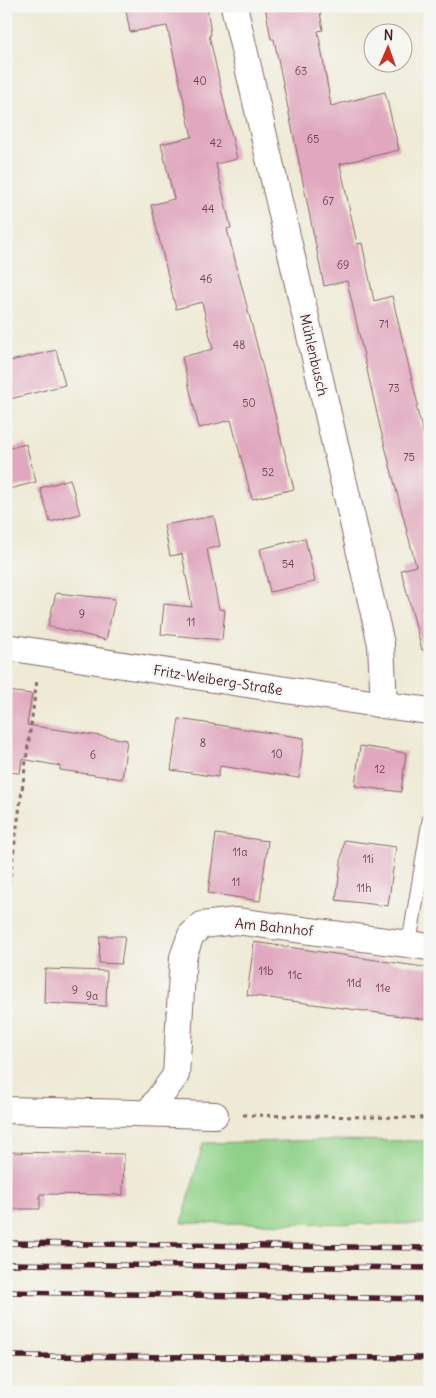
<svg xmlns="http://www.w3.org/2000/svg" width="436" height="1398" viewBox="0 0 436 1398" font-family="Delius,sans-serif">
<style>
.green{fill:#90d188;stroke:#6d785a}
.building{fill:#e0a7be}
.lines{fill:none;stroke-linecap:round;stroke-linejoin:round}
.lane-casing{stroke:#836666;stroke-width:16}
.street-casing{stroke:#836666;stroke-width:28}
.path{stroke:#836666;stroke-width:3;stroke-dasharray:4 4;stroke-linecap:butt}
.lane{stroke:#fff;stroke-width:14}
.street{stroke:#fff;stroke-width:26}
.rail-casing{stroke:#4a1f2b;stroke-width:5.5}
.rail{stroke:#f6f6f2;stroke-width:4;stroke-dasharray:11;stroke-linecap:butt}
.labels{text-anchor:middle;stroke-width:5;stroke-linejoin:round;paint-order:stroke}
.number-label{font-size:11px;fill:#704150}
.street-label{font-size:14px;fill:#4a1f2b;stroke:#f6f6f2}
</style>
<rect width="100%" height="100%" fill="#f6f6f2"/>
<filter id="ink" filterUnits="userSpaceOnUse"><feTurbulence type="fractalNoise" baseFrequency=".02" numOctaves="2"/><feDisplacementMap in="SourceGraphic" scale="10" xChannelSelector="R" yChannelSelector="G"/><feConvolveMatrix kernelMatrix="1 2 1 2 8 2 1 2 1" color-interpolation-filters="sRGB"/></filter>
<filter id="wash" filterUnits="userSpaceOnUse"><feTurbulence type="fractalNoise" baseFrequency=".0096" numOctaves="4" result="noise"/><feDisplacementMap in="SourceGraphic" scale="20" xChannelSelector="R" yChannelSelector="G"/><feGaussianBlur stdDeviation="1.12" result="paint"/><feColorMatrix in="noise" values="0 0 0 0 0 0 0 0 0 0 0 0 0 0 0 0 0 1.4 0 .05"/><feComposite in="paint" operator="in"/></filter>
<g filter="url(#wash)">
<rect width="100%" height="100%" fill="#eeead5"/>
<!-- green -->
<polygon class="green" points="331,1140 430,1141 430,1224 182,1223 203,1143"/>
<g id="blocks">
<!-- building -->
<g class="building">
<polygon points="125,6 207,6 211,35 209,35 237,159 216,164 231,228 227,229 294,489 252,499 231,420 199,428 182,357 213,349 202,302 176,309 151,205 174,199 161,144 192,137 167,26 130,32"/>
<polygon points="265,6 319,6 323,30 318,31 331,106 385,92 399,150 340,164 357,244 362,243 374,301 392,296 418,405 416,406 430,459 430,649 422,650 401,570 416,566 380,427 347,281 324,286 274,39 271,39"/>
<polygon points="56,350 65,385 6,400 6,362"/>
<polygon points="26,444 36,482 6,490 6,449"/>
<polygon points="70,479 80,514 50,522 40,488"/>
<polygon points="214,516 220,546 207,549 219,609 225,610 222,640 161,634 164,604 192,607 182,554 170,556 164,525"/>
<polygon points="305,538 315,582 270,592 260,549"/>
<polygon points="56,593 115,599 106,640 48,626"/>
<polygon points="6,691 32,694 27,725 127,740 122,779 60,770 60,766 22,759 20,773 6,772"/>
<polygon points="179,719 304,738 299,778 220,766 218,777 171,770"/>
<polygon points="360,746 406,753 401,792 355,786"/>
<polygon points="216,834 268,841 260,901 208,893"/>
<polygon points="344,840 396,847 388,906 336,900"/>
<polygon points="100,936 125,936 121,964 99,963"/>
<polygon points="254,942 430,968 430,1020 247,995"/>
<polygon points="45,969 107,971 106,1006 44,1003"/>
<polygon points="6,1152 124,1154 123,1195 40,1194 40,1209 6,1209"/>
</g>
</g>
</g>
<g filter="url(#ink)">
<use href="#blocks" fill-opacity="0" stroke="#836666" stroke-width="1"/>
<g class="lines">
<defs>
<polyline id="lane" points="409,944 430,818"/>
<g id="street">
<polyline points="234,6 381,644 384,705"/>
<polyline points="6,647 384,705 430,711"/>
<polyline points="6,1110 215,1115"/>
<polyline points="148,1113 176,1075 183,957 191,935 202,925 236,921 430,947"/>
</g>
</defs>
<!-- lane casing -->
<use href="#lane" class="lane-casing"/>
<!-- street casing -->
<use href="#street" class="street-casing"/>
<!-- path -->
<g class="path">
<polyline points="6,908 37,680"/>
<polyline points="243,1115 430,1118"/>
</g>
<!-- lane -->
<use href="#lane" class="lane"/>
<!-- street -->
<use href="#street" class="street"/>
<defs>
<g id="rail">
<polyline points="6,1243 430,1248"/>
<polyline points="6,1264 430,1268"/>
<polyline points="6,1292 430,1299"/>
<polyline points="6,1356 430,1358"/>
</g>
</defs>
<!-- rail casing -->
<use href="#rail" class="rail-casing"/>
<!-- rail -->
<use href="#rail" class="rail"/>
</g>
</g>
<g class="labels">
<!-- number labels -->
<g class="number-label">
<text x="301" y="75">63</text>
<text x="200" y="85">40</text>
<text x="313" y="143">65</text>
<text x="216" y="147">42</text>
<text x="328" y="205">67</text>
<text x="208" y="213">44</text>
<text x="343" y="269">69</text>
<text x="206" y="283">46</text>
<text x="384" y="328">71</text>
<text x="239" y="349">48</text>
<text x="394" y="392">73</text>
<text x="249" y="407">50</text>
<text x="409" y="461">75</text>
<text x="268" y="476">52</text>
<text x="288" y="568">54</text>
<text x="82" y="618">9</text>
<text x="191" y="626">11</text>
<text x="203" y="747">8</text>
<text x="277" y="758">10</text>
<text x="93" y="759">6</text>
<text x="380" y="773">12</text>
<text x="240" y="856">11a</text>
<text x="368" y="863">11i</text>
<text x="236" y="886">11</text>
<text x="364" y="892">11h</text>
<text x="266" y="975">11b</text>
<text x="295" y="979">11c</text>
<text x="354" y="987">11d</text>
<text x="383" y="992">11e</text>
<text x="75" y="994">9</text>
<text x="92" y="1000">9a</text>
</g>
<!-- street labels -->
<g class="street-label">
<text transform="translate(314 355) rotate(77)" y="5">Mühlenbusch</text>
<text transform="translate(218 680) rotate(9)" y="5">Fritz-Weiberg-Straße</text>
<text transform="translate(274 927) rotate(6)" y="5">Am Bahnhof</text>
</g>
</g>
<!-- margin -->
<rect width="436" height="1398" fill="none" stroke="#f6f6f2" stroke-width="25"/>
<!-- north arrow -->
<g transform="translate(388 48) rotate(2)"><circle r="24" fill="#f6f6f2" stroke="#b1a0a2"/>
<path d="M0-4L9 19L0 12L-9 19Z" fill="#c8321e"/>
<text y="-8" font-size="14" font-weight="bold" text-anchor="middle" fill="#4a1f2b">N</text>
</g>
</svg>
